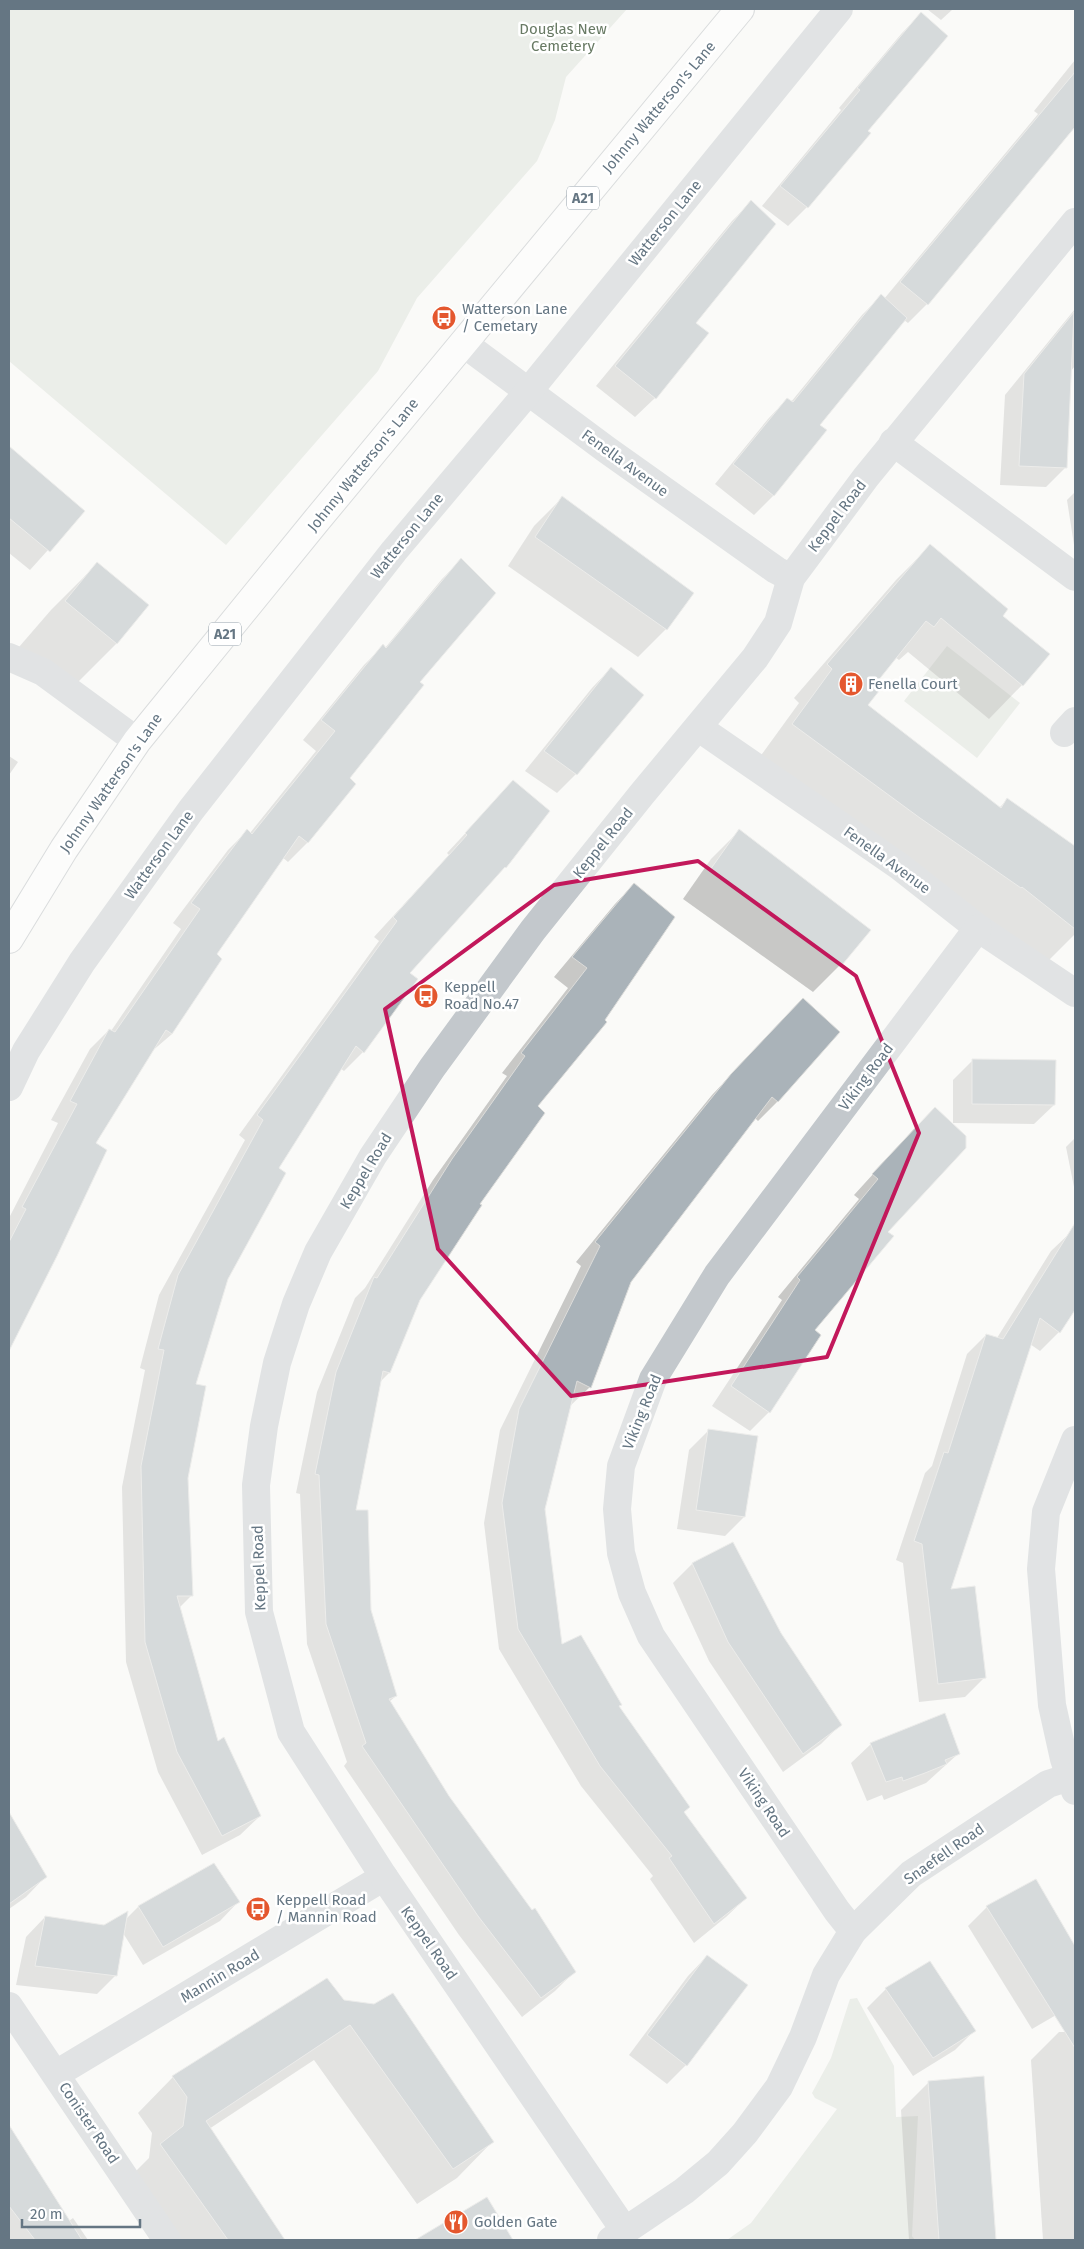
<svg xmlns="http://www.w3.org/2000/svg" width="1084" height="2249" viewBox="0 0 1084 2249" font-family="'Fira Sans',sans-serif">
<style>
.green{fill:#dadfd7}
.shadow{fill:#0003}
.building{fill:#aab3b9;stroke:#dcdcda}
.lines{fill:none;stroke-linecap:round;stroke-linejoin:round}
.highway-casing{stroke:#b4b9bd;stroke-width:30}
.minor{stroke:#c3c8cc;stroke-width:28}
.highway{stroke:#fff;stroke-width:28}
.marked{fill:none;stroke:#c2185b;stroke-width:4;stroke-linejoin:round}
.labels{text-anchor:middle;stroke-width:5;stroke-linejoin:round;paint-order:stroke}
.shield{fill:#fff;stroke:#939fa8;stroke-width:1}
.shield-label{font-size:14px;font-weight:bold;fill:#657683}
.park-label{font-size:15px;fill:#687a64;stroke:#fff}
.street-label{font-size:15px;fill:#657683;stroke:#fff}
.poi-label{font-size:15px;fill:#657683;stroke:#fff;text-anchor:start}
</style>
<rect width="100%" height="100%" fill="#fafaf8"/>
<!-- green -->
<g class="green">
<polygon points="9,9 627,9 566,77 555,120 537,161 417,298 378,371 226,545 9,361"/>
<polygon points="947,646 1020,703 977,758 904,701"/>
<polygon points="857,1998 894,2066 896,2117 918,2116 912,2236 915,2240 727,2240 751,2223 837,2109 815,2098 812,2093 831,2058 850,1999"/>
</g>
<!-- shadow -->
<g class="shadow">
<polygon points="927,9 953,9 941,20"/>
<polygon points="921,14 866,131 807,207 788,226 762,206 841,110 839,108 902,33"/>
<polygon points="1075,60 1075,118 927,304 908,323 904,320 818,425 825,431 773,496 754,515 715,484 768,419 787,399 791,402 862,315 881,296 884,299 1038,114 1034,111"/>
<polygon points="751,202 694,323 707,333 655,398 635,417 596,386 732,221"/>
<polygon points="1075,309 1075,366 1070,372 1066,467 1046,487 1000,485 1005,395"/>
<polygon points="9,448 83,511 30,570 9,553"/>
<polygon points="1075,492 1075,545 1074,545 1067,500"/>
<polygon points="562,498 666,629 638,657 508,566 534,526"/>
<polygon points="930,546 1002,616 1022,685 989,719 908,652 899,660 895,657 875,682 866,706 999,808 1007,800 1073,847 1075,844 1075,934 1044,965 759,758 799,703 794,698 896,580"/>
<polygon points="461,560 419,682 348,778 307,843 288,862 282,857 215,954 172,1034 151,1052 94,1143 17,1332 9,1340 9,1218 58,1123 51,1120 90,1049 109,1030 111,1031 181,929 173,923 228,850 247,831 250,833 316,751 303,740 364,665 383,646 385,648 442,579"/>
<polygon points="97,564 147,605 116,644 70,690 19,647 51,610"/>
<polygon points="611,668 576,774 557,793 525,771 592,688"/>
<polygon points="9,756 18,762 9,775"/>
<polygon points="513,782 548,812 505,867 408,973 363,1052 344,1071 340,1068 277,1169 227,1278 194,1385 186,1478 192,1595 179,1608 217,1742 260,1816 240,1835 202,1855 158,1772 126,1662 122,1487 145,1370 140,1368 159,1295 245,1140 239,1135 379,941 374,937 449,855 447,853"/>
<polygon points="739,831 841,964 813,992 683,899 711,859"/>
<polygon points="634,884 536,1106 478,1204 419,1299 389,1373 380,1382 354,1511 369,1610 396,1696 389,1702 448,1796 575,1971 555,1991 522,2017 459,1935 344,1766 347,1762 307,1644 300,1494 296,1493 317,1392 355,1298 365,1288 433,1180 507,1076 502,1073 568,988 554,977 615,904"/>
<polygon points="784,1019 838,1033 777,1102 758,1121 755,1118 630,1281 590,1387 569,1407 544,1509 561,1646 618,1707 683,1813 746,1898 726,1917 694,1943 650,1879 653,1876 581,1786 499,1649 484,1523 500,1430 581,1266 576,1262 712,1095"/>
<polygon points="972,1061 1054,1105 1034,1124 953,1123 953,1080"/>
<polygon points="915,1128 887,1232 814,1330 769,1412 750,1431 712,1406 782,1300 778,1297 859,1199 854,1195"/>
<polygon points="1075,1138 1075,1192 1066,1147"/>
<polygon points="1071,1232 1075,1234 1075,1308 1059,1332 1040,1351 1030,1344 949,1590 984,1678 965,1697 919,1702 903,1563 896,1560 925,1473 932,1466 967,1354 986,1335 997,1338 1051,1251"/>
<polygon points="709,1430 744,1517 725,1536 677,1529 689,1450"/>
<polygon points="692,1564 780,1634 840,1725 821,1744 783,1772 709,1661 673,1583"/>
<polygon points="871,1744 959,1753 926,1783 884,1800 882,1795 867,1801 851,1763"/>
<polygon points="9,1815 45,1877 26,1897 9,1909"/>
<polygon points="214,1865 239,1901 220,1921 143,1965 123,1933 116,1975 97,1994 16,1985 26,1937 45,1917 104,1926 125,1920 138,1907"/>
<polygon points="1035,1881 1075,1949 1075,2004 1032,2029 968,1926 987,1907"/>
<polygon points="707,1956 686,2065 667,2084 629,2055 688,1976"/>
<polygon points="886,1989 974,2031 955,2050 913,2076 867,2008"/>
<polygon points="343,2002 492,2142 457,2178 417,2204 314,2060 209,2129 284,2240 168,2240 126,2181 149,2158 152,2133 138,2113 173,2077"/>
<polygon points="1059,2032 1075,2032 1075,2240 1043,2240 1031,2060"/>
<polygon points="983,2078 995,2240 909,2240 901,2110 929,2082"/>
<polygon points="9,2127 69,2221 73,2218 88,2240 9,2240"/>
<polygon points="487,2199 512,2240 417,2240"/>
</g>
<!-- building -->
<g class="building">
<polygon points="921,12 948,36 868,131 871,133 808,208 780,186 860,90 857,88"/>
<polygon points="1075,72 1075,127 928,305 900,282"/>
<polygon points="751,200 776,224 696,323 709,333 656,399 615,366"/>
<polygon points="881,294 907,318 820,425 827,430 774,496 733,464 787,398 793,402"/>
<polygon points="1074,312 1067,468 1019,466 1024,374"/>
<polygon points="9,446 85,511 50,552 9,518"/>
<polygon points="562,496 694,593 667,630 535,537"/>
<polygon points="930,544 1008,609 1003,616 1050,654 1023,686 941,618 934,627 926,621 877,682 883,686 868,705 1001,808 1007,798 1075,846 1075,929 1022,887 1021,888 920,818 792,724 832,669 827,664"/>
<polygon points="461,558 496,593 420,682 424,685 350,778 356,784 308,843 299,836 217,954 222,959 172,1034 166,1030 96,1143 107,1150 57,1256 9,1351 9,1242 26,1209 22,1207 77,1104 70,1101 109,1029 115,1032 200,909 191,903 247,829 252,834 335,731 321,720 383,644 386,648"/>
<polygon points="97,562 149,605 117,644 65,601"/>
<polygon points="611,667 644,695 577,775 544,751"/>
<polygon points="513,780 550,811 506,868 505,867 410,973 418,979 364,1053 356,1046 279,1168 286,1173 228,1279 196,1384 206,1386 188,1478 193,1596 177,1596 218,1741 224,1737 261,1816 222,1836 177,1752 145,1642 141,1466 164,1350 158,1349 178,1275 263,1120 257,1115 397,921 393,917 467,835 465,833"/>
<polygon points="739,829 871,930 842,965 710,870"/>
<polygon points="634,883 675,917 605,1020 607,1022 538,1106 545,1113 480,1204 482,1205 420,1300 390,1373 383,1371 356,1510 368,1510 371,1610 397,1696 389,1699 449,1796 532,1910 535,1908 576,1972 541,1998 478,1916 362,1746 366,1743 326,1624 319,1475 315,1474 336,1372 374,1277 377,1278 452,1159 525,1056 521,1053 587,968 572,957"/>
<polygon points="803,998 840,1032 778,1102 772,1097 631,1282 591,1388 577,1381 545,1509 562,1644 581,1635 622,1705 619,1706 690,1807 684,1812 747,1898 714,1924 669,1858 672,1856 600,1766 518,1629 502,1503 519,1409 600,1246 595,1242 731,1074"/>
<polygon points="972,1059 1056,1060 1055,1105 972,1104"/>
<polygon points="935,1107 966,1136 966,1148 888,1232 894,1236 815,1330 821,1335 770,1413 731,1386 800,1280 797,1277 878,1179 872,1174"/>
<polygon points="1075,1223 1075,1310 1060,1333 1040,1318 951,1589 975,1586 986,1678 938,1684 922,1544 914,1541 944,1452 948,1453 986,1334 1003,1339"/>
<polygon points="708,1429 758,1436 745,1517 696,1510"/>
<polygon points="733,1542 781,1633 842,1725 803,1754 728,1642 692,1563"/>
<polygon points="945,1713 960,1754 945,1760 947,1764 925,1773 903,1781 902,1777 886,1782 870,1743"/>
<polygon points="9,1812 47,1877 9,1904"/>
<polygon points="214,1863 240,1902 163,1947 138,1906"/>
<polygon points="1036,1879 1075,1946 1075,2048 986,1906"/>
<polygon points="128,1911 117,1976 35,1966 45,1916 104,1925"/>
<polygon points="707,1955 748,1985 687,2066 647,2035"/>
<polygon points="930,1961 976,2031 933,2058 885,1988"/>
<polygon points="327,1978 344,2000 374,2004 393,1993 494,2142 453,2169 350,2025 206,2121 285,2240 228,2240 160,2144 183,2126 187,2097 172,2076"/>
<polygon points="984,2076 996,2240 939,2240 928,2081"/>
<polygon points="9,2125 82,2240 35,2240 9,2206"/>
<polygon points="487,2197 513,2240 415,2240"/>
</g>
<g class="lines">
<defs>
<polyline id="highway" points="9,939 64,849 137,741 316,521 740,9"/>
</defs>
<!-- highway casing -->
<use href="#highway" class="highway-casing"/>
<!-- minor -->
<g class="minor">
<polyline points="463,343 607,450 776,570 791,578"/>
<polyline points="893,442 1075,577"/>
<polyline points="9,657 43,672 137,741"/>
<polyline points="699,728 899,866 978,928 1075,993"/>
<polyline points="1064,733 1075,721"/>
<polyline points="9,1087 26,1051 82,962 191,810 394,551 528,392 839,9"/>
<polyline points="1075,1440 1046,1512 1041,1569 1052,1705 1064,1759 1075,1791"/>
<polyline points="853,1931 837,1911 651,1636 632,1593 621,1553 617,1509 621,1466 653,1379 717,1275 978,928"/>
<polyline points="9,2006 167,2240"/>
<polyline points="56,2074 384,1877"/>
<polyline points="625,2231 384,1877 291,1732 259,1612 256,1485 264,1426 277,1363 296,1304 318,1252 373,1156 432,1068 533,930 642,794 755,658 778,623 791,578 866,477 1075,222"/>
<polyline points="611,2240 684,2191 718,2163 745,2133 779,2087 803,2037 826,1975 853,1931 911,1874 1048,1784 1070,1777"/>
</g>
<!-- highway -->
<use href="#highway" class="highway"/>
</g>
<!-- marked area -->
<path d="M0 0H1084V2249H0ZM698,861L856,976L919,1133L827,1357L571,1396L438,1249L385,1009L554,885Z" fill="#fafaf8" fill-opacity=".55" fill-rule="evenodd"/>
<path class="marked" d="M698,861L856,976L919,1133L827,1357L571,1396L438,1249L385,1009L554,885Z"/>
<!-- icons -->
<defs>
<symbol id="bus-disc" viewBox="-11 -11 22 22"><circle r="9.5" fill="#e4572e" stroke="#fff"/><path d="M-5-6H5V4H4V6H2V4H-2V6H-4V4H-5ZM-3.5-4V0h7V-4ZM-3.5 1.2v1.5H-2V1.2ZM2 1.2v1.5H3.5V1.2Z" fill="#fff"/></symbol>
<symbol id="building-disc" viewBox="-11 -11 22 22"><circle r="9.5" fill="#e4572e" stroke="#fff"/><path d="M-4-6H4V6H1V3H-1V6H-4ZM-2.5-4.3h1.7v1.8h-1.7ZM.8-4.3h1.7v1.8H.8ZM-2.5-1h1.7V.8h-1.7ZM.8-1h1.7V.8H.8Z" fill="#fff"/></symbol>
<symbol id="restaurant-disc" viewBox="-11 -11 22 22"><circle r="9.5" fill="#e4572e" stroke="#fff"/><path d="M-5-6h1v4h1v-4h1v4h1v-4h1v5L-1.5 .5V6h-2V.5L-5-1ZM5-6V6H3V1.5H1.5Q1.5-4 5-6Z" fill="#fff"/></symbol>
</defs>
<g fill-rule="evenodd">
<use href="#bus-disc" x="430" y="304" width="28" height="28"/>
<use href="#building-disc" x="837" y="670" width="28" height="28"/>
<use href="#bus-disc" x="412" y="982" width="28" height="28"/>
<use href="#bus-disc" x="244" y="1895" width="28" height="28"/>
<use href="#restaurant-disc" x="442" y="2208" width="28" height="28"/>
</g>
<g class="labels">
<!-- shield labels -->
<g class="shield">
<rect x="567" y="186.5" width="32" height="23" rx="4"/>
<rect x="209" y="622.5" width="32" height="23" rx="4"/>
</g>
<g class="shield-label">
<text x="583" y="203">A21</text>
<text x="225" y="639">A21</text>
</g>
<!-- park labels -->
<g class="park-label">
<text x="563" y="34">Douglas New<tspan x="563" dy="17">Cemetery</tspan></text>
</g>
<!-- street labels -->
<g class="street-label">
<text transform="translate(659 107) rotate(-50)" y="5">Johnny Watterson's Lane</text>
<text transform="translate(665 223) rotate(-51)" y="5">Watterson Lane</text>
<text transform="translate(625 463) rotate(36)" y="5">Fenella Avenue</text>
<text transform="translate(363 465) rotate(-51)" y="5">Johnny Watterson's Lane</text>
<text transform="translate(837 516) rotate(-53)" y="5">Keppel Road</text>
<text transform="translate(407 536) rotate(-51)" y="5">Watterson Lane</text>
<text transform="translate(111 783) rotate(-55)" y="5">Johnny Watterson's Lane</text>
<text transform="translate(603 843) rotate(-51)" y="5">Keppel Road</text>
<text transform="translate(159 855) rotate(-54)" y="5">Watterson Lane</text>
<text transform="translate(887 860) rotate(36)" y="5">Fenella Avenue</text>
<text transform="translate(866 1077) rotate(-53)" y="5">Viking Road</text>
<text transform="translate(366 1171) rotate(-59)" y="5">Keppel Road</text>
<text transform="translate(642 1412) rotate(-68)" y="5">Viking Road</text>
<text transform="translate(259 1568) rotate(-92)" y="5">Keppel Road</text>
<text transform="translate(764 1803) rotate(56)" y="5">Viking Road</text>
<text transform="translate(944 1854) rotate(-35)" y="5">Snaefell Road</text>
<text transform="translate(429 1943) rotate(55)" y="5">Keppel Road</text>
<text transform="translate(220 1976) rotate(-31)" y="5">Mannin Road</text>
<text transform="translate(89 2123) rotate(56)" y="5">Conister Road</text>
</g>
<!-- poi labels -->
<g class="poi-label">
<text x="462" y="314">Watterson Lane<tspan x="462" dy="17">/ Cemetary</tspan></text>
<text x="868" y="689">Fenella Court</text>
<text x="444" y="992">Keppell<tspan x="444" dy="17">Road No.47</tspan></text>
<text x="276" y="1905">Keppell Road<tspan x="276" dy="17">/ Mannin Road</tspan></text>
<text x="474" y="2227">Golden Gate</text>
</g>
</g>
<!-- border -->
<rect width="1084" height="2249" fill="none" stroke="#657683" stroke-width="20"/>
<!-- scale -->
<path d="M22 2219v8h118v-8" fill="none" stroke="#657683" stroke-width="2.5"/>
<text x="30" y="2219" font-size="15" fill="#657683" stroke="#ffffff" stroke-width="4" paint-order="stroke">20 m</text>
</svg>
